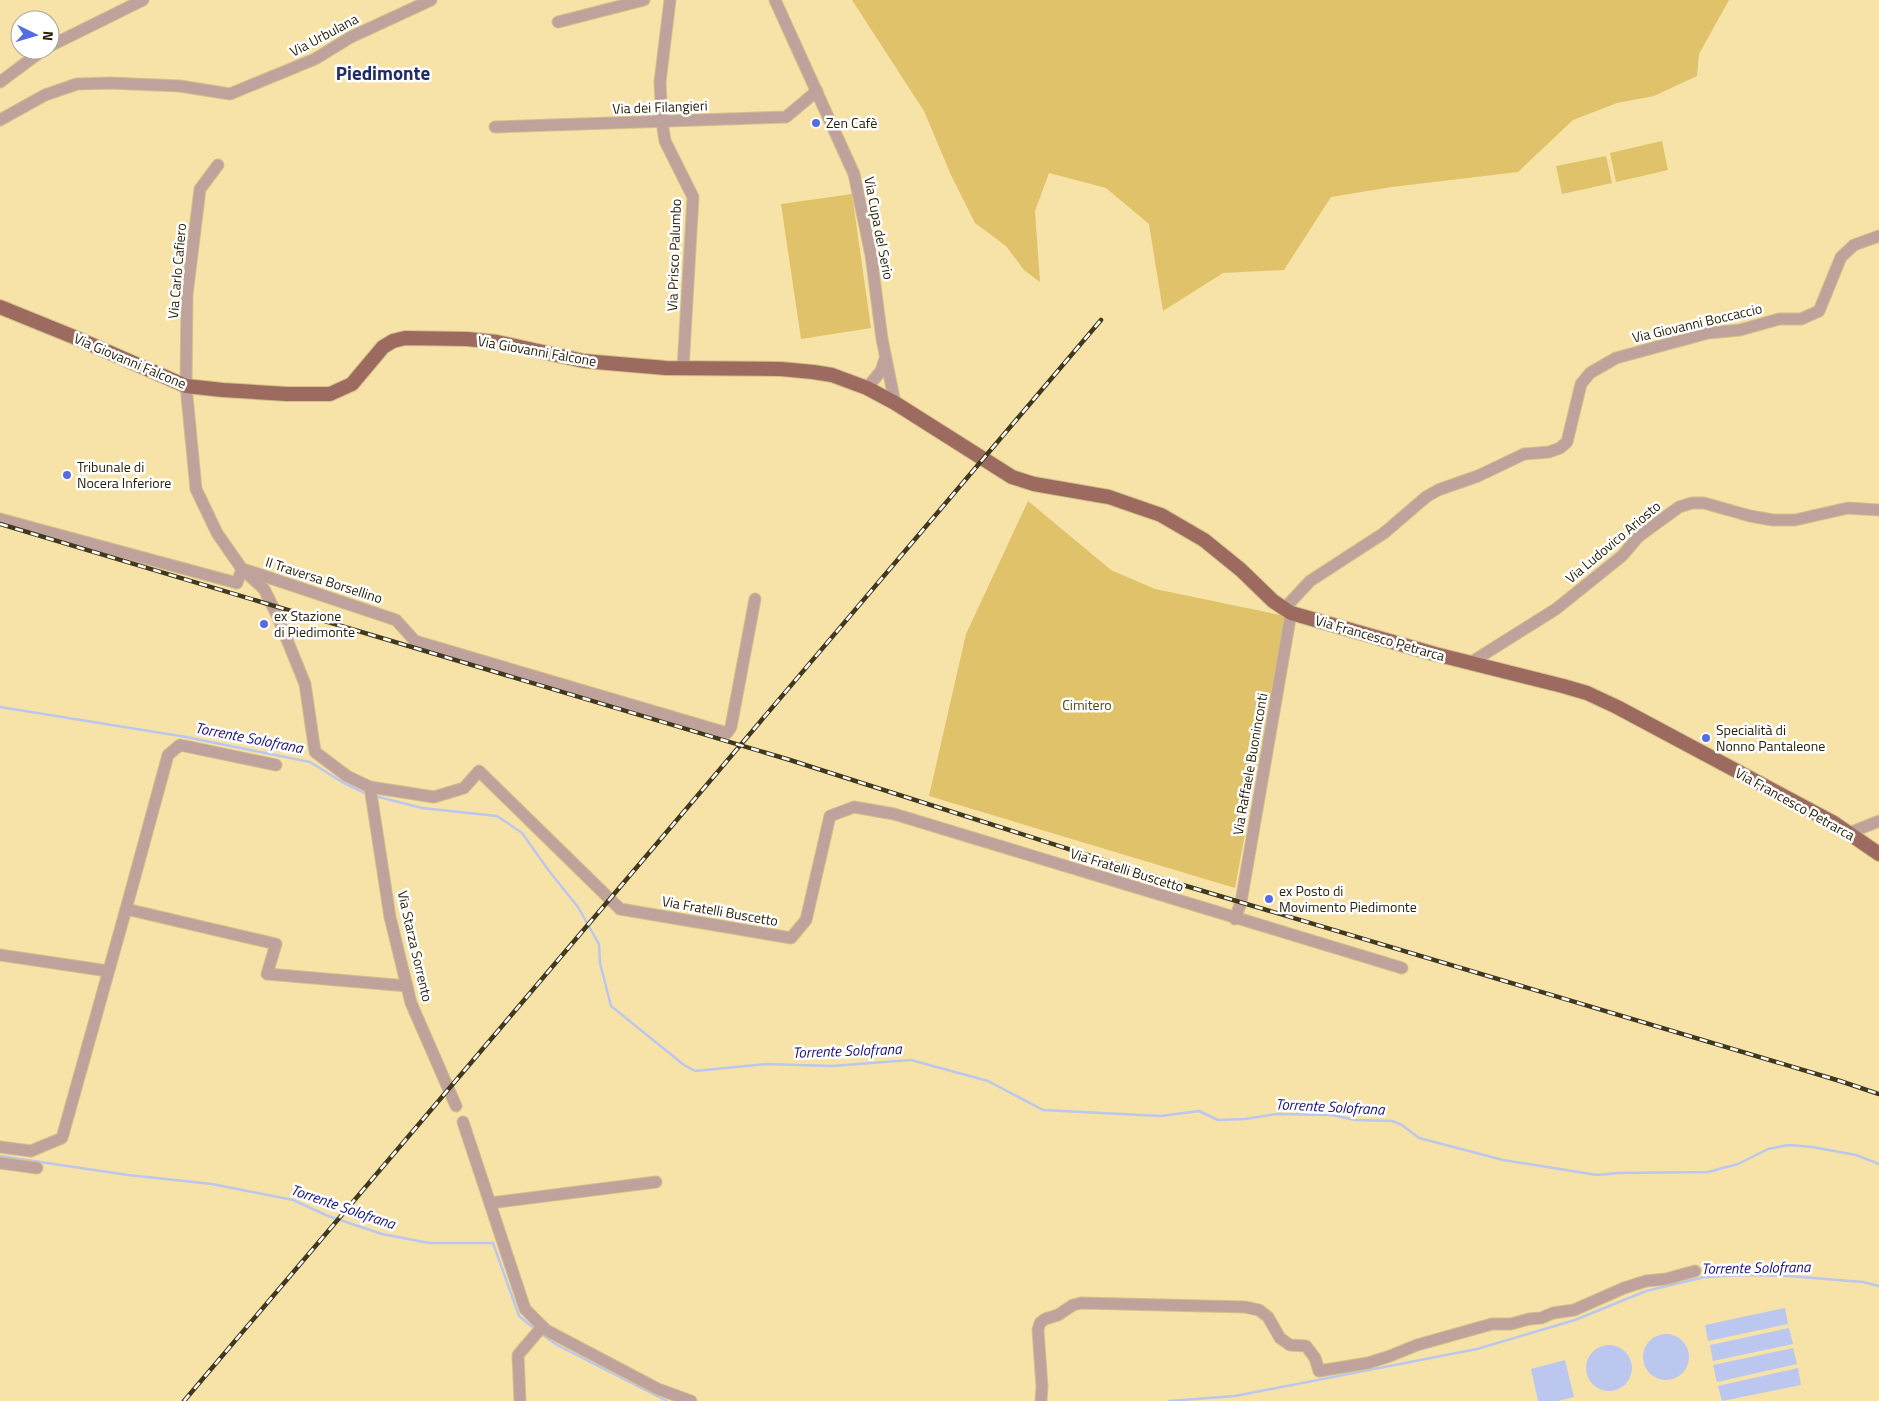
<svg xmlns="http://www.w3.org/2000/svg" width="1879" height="1401" viewBox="0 0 1879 1401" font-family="'Titillium Web',sans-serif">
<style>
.green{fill:#dfc269}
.water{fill:#bbc7ee}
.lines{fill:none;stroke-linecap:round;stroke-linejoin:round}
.stream{stroke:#bbc7ee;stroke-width:2.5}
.minor-casing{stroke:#d2c08b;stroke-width:13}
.major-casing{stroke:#d2c08b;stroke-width:16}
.minor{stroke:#bfa29c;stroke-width:11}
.major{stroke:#9d6a5f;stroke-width:14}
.rail-casing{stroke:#41391d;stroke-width:4.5}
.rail{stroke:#fff;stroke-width:2.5;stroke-dasharray:8;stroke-linecap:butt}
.poi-dot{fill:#566ce2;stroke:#fff;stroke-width:2}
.labels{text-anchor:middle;stroke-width:5;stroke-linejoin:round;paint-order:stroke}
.street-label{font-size:14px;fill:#2a230b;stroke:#fff}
.poi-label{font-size:14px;fill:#2a230b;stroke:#fff;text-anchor:start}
.park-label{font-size:14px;fill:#554717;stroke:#fff}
.water-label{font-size:15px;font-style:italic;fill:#18117e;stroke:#fff}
.district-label{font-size:19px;font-weight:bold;fill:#212c64;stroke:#fff}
</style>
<rect width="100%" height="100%" fill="#f7e3a7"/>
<!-- green -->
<g class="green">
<polygon points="852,0 1729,0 1699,54 1697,76 1654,96 1617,103 1573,120 1518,172 1392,187 1331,197 1284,270 1223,273 1163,311 1149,224 1106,188 1049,173 1035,211 1040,282 1024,270 1006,246 975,223 951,175 924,111"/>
<polygon points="1662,141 1668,170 1616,182 1610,153"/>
<polygon points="1606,156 1612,183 1562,194 1556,166"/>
<polygon points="852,194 871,328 801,339 781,204"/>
<polygon points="1028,501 1111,570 1155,589 1285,616 1235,888 929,796 966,634"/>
</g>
<!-- water -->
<g class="water">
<polygon points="1785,1308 1788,1324 1708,1341 1705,1325"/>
<polygon points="1789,1328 1793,1344 1713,1361 1710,1345"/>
<circle cx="1666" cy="1357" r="23"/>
<circle cx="1609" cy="1368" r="23"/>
<polygon points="1793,1348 1797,1364 1717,1382 1713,1365"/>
<polygon points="1565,1360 1574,1397 1558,1401 1538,1401 1531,1369"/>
<polygon points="1798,1368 1801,1385 1722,1401 1718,1386"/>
</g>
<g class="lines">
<!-- stream -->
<g class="stream">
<polyline points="0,707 186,737 310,762 342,782 367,794"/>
<polyline points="375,796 422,808 497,816 522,833 549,871 578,907 599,944 600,963 611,1006 684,1065 695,1071 766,1064 832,1066 911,1060 988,1081 1043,1110 1161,1116 1199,1111 1218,1120 1245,1119 1277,1114 1331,1115 1356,1120 1392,1121 1402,1125 1419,1138 1503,1160 1597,1175 1618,1173 1708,1172 1738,1164 1768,1149 1789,1145 1812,1147 1856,1155 1879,1164"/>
<polyline points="0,1156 128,1175 212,1184 293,1200 328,1216 382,1234 429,1243 493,1243 519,1316 536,1330"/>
<polyline points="540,1333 557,1345 667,1401"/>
<polyline points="1169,1401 1235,1396 1477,1349 1575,1320 1646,1291 1705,1277 1746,1275 1788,1276 1863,1282 1879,1286"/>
</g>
<defs>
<g id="minor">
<polyline points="670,0 660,82 662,122 665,141 693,197 683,369"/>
<polyline points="775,0 854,174 871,255 882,339 895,403"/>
<polyline points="558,22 644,0"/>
<polyline points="50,46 143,0"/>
<polyline points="0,82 43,50"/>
<polyline points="0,120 45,95 77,84 110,83 180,86 230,94 315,59 351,37 431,0"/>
<polyline points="495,127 786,117 817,91"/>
<polyline points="218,165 200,189 187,295 186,386 196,489 217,533 242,569 264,589 277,615 305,684 315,752 347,776 370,787 434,797 464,788 479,771 620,909 791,938 806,920 830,816 854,807 894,814 1402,968"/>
<polyline points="867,388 881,371 885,359"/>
<polyline points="0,519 237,583 242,569"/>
<polyline points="246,570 396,620 415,641 727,733 731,727 755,599"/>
<polyline points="1284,609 1310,581 1384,533 1426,497 1438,490 1478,476 1524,454 1549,452 1560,448 1567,442 1581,384 1590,373 1616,358 1708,333 1740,330 1779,319 1801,319 1819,311 1841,257 1854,245 1879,236"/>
<polyline points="1470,663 1556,609 1622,556 1638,537 1679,507 1692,503 1704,503 1750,516 1773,520 1795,520 1848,508 1879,510"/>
<polyline points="370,787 390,917 411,1003 456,1106"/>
<polyline points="1849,833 1879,821"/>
<polyline points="126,909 168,755 180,745 276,765"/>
<polyline points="1235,919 1241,902 1291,613"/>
<polyline points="0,955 108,971"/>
<polyline points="463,1122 525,1309 546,1330 658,1389 691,1401"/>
<polyline points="0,1147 31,1151 62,1138 126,909 276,944 267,974 407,986"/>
<polyline points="0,1163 37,1168"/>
<polyline points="490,1203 656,1182"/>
<polyline points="520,1401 518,1355 542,1327"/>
<polyline points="1041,1401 1042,1387 1038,1330 1040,1323 1045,1319 1058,1315 1073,1305 1081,1303 1245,1307 1259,1310 1268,1317 1280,1338 1290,1345 1306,1346 1315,1358 1319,1371 1368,1363 1390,1356 1417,1345 1492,1324 1511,1324 1529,1319 1541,1318 1553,1313 1574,1310 1624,1288 1646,1281 1666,1279 1695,1271"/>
</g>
<polyline id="major" points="0,307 74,337 186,386 223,390 287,394 330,394 352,384 383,347 393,341 405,338 467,339 497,342 584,361 666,368 781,369 813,372 832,375 867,388 895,403 1012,477 1034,484 1109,497 1161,515 1204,540 1241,570 1273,601 1291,613 1435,654 1563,686 1587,693 1617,707 1834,823 1879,854"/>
</defs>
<!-- minor casing -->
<use href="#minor" class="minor-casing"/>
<!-- major casing -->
<use href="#major" class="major-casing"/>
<!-- minor -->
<use href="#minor" class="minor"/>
<!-- major -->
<use href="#major" class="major"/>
<defs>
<g id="rail">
<polyline points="0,524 790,760 1156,877 1840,1081 1879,1094"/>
<polyline points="184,1401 1101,320"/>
</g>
</defs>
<!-- rail casing -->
<use href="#rail" class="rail-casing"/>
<!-- rail -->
<use href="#rail" class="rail"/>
</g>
<!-- markers -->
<g class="poi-dot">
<circle cx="816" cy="123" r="5"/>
<circle cx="67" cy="475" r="5"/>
<circle cx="264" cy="624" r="5"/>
<circle cx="1706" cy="738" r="5"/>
<circle cx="1269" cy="899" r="5"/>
</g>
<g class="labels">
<!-- street labels -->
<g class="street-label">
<text transform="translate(324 35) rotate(-28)" y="5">Via Urbulana</text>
<text transform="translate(660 107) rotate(-2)" y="5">Via dei Filangieri</text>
<text transform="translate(879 228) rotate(79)" y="5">Via Cupa del Serio</text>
<text transform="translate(674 255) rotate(-88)" y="5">Via Prisco Palumbo</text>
<text transform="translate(177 271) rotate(-85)" y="5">Via Carlo Cafiero</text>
<text transform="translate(1697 323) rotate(-13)" y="5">Via Giovanni Boccaccio</text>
<text transform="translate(537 351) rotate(10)" y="5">Via Giovanni Falcone</text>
<text transform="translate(130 361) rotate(23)" y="5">Via Giovanni Falcone</text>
<text transform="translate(1613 542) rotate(-40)" y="5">Via Ludovico Ariosto</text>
<text transform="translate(324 580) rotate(18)" y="5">II Traversa Borsellino</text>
<text transform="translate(1380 638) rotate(16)" y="5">Via Francesco Petrarca</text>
<text transform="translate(1250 764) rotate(-80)" y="5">Via Raffaele Buoninconti</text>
<text transform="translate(1795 804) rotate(29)" y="5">Via Francesco Petrarca</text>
<text transform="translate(1127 870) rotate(17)" y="5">Via Fratelli Buscetto</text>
<text transform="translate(720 911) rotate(10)" y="5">Via Fratelli Buscetto</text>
<text transform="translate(415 946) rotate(77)" y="5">Via Starza Sorrento</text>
</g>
<!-- poi labels -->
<g class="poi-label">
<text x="826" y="128">Zen Cafè</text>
<text x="77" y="472">Tribunale di<tspan x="77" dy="16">Nocera Inferiore</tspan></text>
<text x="274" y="621">ex Stazione<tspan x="274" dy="16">di Piedimonte</tspan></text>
<text x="1716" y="735">Specialità di<tspan x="1716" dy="16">Nonno Pantaleone</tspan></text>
<text x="1279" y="896">ex Posto di<tspan x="1279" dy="16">Movimento Piedimonte</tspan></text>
</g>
<!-- park labels -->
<g class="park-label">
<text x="1087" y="710">Cimitero</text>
</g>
<!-- water labels -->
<g class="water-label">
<text transform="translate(249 738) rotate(11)" y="5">Torrente Solofrana</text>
<text transform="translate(847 1051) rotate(-2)" y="5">Torrente Solofrana</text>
<text transform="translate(1330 1107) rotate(3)" y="5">Torrente Solofrana</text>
<text transform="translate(343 1207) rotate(19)" y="5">Torrente Solofrana</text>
<text transform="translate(1756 1268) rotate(-1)" y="5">Torrente Solofrana</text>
</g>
<!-- district labels -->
<g class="district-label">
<text x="383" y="80">Piedimonte</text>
</g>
</g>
<!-- north arrow -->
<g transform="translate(35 35) rotate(95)"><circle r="24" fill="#ffffff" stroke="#aaa79d"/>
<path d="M0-4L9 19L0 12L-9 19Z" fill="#566ce2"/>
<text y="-8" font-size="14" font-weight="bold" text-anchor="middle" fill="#2a230b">N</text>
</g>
</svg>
